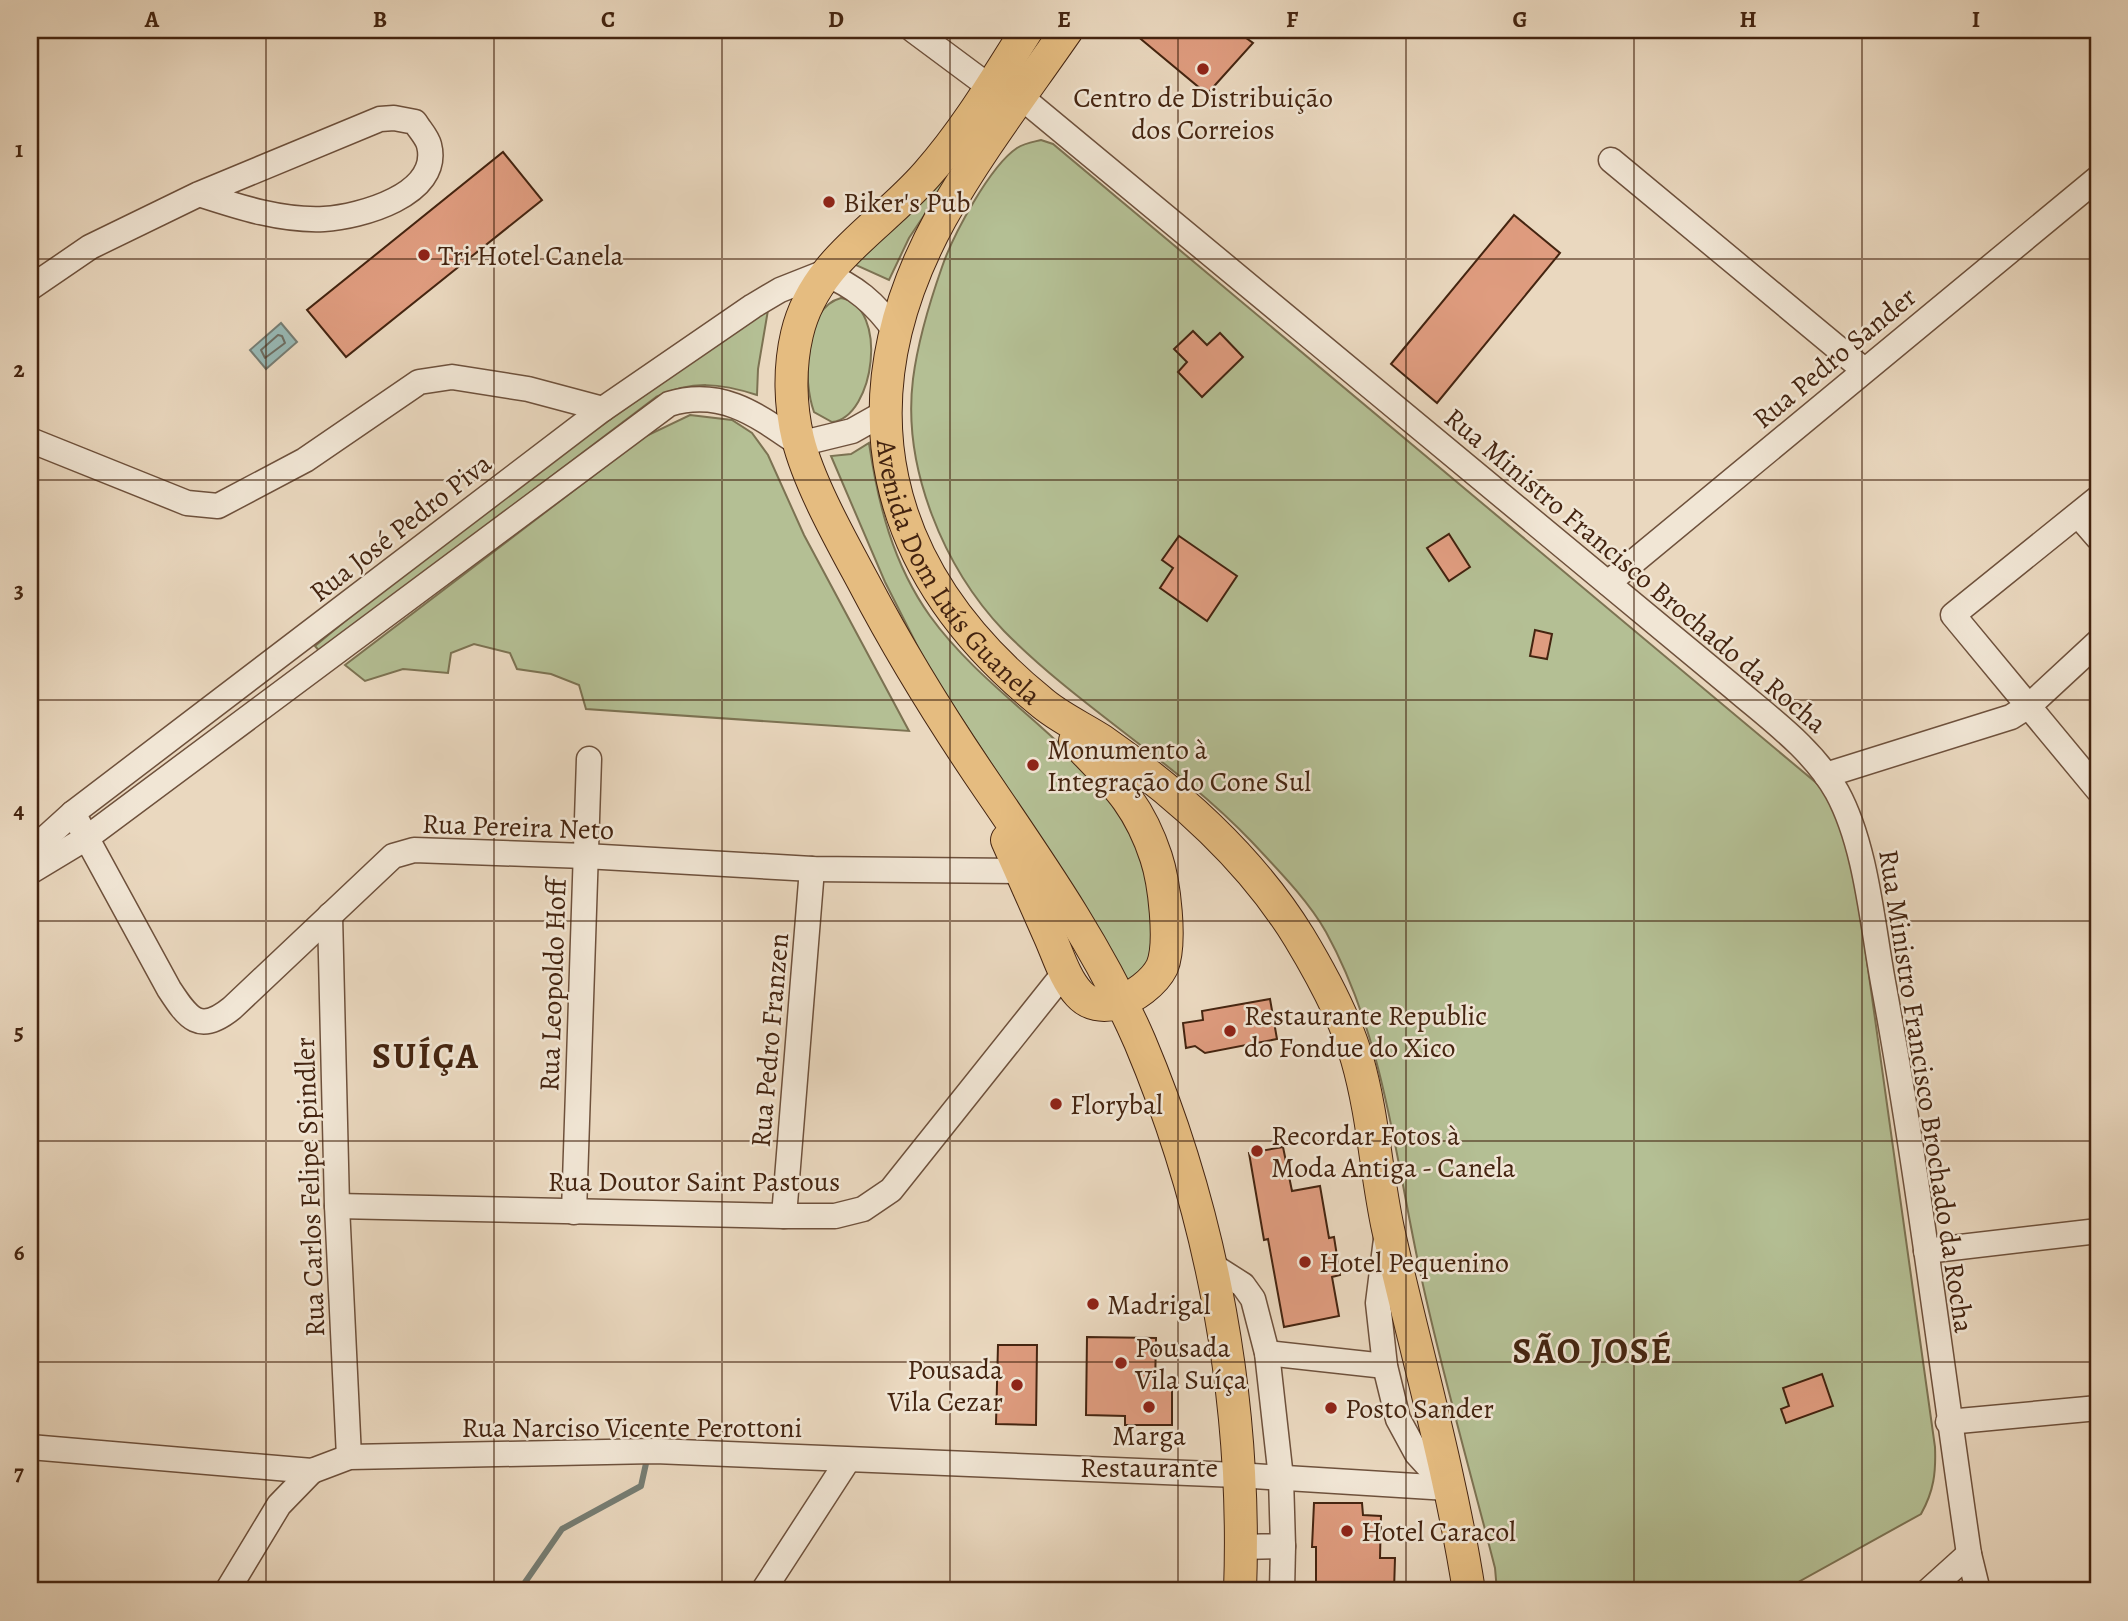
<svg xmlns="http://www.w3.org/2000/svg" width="2128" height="1621" viewBox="0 0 2128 1621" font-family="Alegreya,serif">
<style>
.green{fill:#b4bf94;stroke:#7c7252;stroke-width:2}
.water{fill:#98b9b5;stroke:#767d73;stroke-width:2}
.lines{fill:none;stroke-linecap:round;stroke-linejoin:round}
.shore{stroke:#6e6e62;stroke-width:2}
.stream{stroke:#767d73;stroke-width:6}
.building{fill:#df9c7f;stroke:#442410;stroke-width:2}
.minor-casing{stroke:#6e513c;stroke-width:27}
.major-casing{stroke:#442410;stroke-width:34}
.minor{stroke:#f1e6d5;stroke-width:24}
.major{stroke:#e5bc80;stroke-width:32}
.grid{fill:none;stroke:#442410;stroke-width:2;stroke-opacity:0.55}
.poi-dot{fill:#8f2418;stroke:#f1e6d5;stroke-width:2.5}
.labels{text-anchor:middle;stroke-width:5;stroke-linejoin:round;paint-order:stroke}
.poi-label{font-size:28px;fill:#442410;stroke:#f1e6d5;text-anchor:start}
.street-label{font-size:28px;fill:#442410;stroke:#f1e6d5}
.district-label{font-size:35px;font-weight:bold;letter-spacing:2px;fill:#442410;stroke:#f1e6d5}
.neatline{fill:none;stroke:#442410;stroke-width:2.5}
.grid-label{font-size:23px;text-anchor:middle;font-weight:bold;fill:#442410}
</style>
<rect width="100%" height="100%" fill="#ead8bf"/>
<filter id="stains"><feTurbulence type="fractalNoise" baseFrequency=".00286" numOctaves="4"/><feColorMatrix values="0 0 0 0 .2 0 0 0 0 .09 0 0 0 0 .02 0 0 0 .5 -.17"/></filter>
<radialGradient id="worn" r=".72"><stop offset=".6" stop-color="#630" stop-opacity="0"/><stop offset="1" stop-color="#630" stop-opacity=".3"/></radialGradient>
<!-- green -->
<g class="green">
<polygon points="1040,30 1048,30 909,238 889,280 849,262"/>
<path d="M1041,140L1053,144L1820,786L1849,833L1935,1447C1936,1472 1934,1491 1921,1514L1782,1591H1497L1495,1568C1471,1474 1444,1380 1423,1285C1396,1166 1386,1041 1326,932C1307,899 1278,870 1252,842C1177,763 1080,708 1004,631C944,568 902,468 913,379C918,340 929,304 942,267C953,235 990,166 1017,148C1025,143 1033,142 1041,140Z"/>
<path d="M841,298C889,306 875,417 832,422L814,412C803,382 802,308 841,298Z"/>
<path d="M768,310L758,369L757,395C720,383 692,380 656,397L320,652L315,646C459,525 613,415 768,310Z"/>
<polygon points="690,415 732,420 752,433 768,455 804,535 909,731 586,709 579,685 551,674 517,669 510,653 474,644 451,653 448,673 403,669 365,681 345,665 644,437"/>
<path d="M869,443C878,504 893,564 930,616C1005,720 1138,766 1151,909C1154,945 1156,960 1129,985L1079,897L929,669L885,582L831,456L851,454Z"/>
</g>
<!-- water -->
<polygon class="water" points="281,323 297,342 266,369 250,350"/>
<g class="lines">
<!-- shore -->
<polygon class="shore" points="278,335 282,336 285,343 265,358 261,350"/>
<!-- stream -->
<polyline class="stream" points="519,1591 562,1529 641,1486 647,1459"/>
</g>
<!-- building -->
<g class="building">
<polygon points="1130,30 1235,30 1253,43 1207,94"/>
<polygon points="503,152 542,200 346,357 307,310"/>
<polygon points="1514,215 1560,253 1437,403 1391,364"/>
<polygon points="1193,331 1207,345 1220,333 1243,357 1202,397 1178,372 1187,362 1174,349"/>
<polygon points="1449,534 1470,567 1449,581 1427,548"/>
<polygon points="1179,536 1237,576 1207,621 1160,588 1173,568 1162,560"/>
<polygon points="1535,630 1552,634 1547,659 1530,656"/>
<polygon points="1270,999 1277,1039 1205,1053 1195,1046 1186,1048 1183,1023 1203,1020 1202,1011"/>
<polygon points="1283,1147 1292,1191 1320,1186 1329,1238 1334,1237 1340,1275 1332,1277 1339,1316 1284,1327 1268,1239 1264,1240 1249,1153"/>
<polygon points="1087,1337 1156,1338 1155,1388 1172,1388 1172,1425 1125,1425 1125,1416 1086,1415"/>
<polygon points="998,1345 1037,1345 1036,1425 996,1424"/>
<polygon points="1822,1374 1833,1406 1786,1423 1781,1409 1789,1406 1783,1388"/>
<polygon points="1314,1503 1362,1503 1363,1515 1381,1516 1380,1558 1395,1558 1394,1591 1316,1590 1316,1547 1312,1547"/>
</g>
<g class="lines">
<defs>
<g id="minor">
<polyline points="913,30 991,88"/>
<path d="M1021,97L1733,687C1769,718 1813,749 1837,792C1866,845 1872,922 1883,982C1918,1171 1941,1363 1969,1554L1978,1591"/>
<polyline points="1611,160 1864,370"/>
<path d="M30,288L90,247L199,194L380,119L394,118L415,122C419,129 427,137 429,145C442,195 359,217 324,219C281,221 239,207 199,194"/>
<polyline points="30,440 187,503 218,506 305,460 419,382 452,377 528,389 603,409"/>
<polyline points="2098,498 1953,615 2098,790"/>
<polyline points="2078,515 2098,538"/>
<polyline points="1608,583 2098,178"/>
<polyline points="1826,775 2011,717 2030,705 2098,642"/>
<path d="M73,813L169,989C188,1018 199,1035 232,1008L393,856L414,850L585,856L812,869L1020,871"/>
<path d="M30,852L73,813L603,409L753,306L780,290L823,273C855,286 875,303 895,331"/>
<path d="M30,872L88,837L669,404C722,388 757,415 799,444L852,431L884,413"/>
<polyline points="330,915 337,1206 349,1457"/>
<polyline points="337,1206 784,1216 835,1216 863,1209 891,1190 1065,972"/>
<polyline points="574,1212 589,759"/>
<polyline points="784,1216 812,869"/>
<polyline points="1386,1239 1378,1303 1385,1366 1398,1419 1417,1454 1448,1488"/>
<polyline points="1926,1251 2098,1231"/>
<polyline points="1210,1264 1243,1285 1253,1299 1267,1353 1281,1478 1283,1546 1241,1547"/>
<polyline points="1267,1353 1385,1366"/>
<polyline points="1948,1422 2098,1408"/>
<polyline points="30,1447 312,1471 349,1457 655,1451 1237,1475 1448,1488"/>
<polyline points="227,1591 279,1505 312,1471"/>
<polyline points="763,1591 848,1460"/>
<polyline points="1282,1591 1283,1546"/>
<polyline points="1928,1591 1969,1554"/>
</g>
<g id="major">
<path d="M1027,30C996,79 966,130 927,174C880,228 814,261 797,334C789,368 790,406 798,439C809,484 842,542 864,583C898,648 936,710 977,771C1036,858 1098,945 1140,1042C1213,1215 1247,1404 1240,1591"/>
<path id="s1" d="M1067,30C1024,92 978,152 941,218C840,402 880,570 1040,701C1058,717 1081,727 1101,740C1176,792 1251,859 1299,937C1322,975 1345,1017 1357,1059C1373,1114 1376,1173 1388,1229C1415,1349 1450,1469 1469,1591"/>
<path d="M1007,840C1021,872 1036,905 1050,937C1058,955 1065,979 1079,994C1089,1005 1103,1007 1117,1003C1134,997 1154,983 1162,967C1172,943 1164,881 1156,857C1138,802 1113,781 1075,741"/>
</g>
</defs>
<!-- minor casing -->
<use href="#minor" class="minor-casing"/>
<!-- major casing -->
<use href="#major" class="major-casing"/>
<!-- minor -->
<use href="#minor" class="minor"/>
<!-- major -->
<use href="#major" class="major"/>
</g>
<!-- grid -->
<path class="grid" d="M266,30V1591M494,30V1591M722,30V1591M950,30V1591M1178,30V1591M1406,30V1591M1634,30V1591M1862,30V1591M30,259H2098M30,480H2098M30,700H2098M30,921H2098M30,1141H2098M30,1362H2098"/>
<!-- markers -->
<g class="poi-dot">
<circle cx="1203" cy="69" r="7"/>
<circle cx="829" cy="202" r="7"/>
<circle cx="424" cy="255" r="7"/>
<circle cx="1033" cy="765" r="7"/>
<circle cx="1230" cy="1031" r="7"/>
<circle cx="1056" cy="1104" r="7"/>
<circle cx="1257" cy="1151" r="7"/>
<circle cx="1305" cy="1262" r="7"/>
<circle cx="1093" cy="1304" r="7"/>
<circle cx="1121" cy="1363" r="7"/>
<circle cx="1017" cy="1385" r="7"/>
<circle cx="1149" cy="1407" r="7"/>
<circle cx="1331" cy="1408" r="7"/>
<circle cx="1347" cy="1531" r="7"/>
</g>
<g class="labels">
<!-- poi labels -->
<g class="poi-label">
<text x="1203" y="107" text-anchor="middle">Centro de Distribuição<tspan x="1203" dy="32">dos Correios</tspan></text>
<text x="843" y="212">Biker's Pub</text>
<text x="438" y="265">Tri Hotel Canela</text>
<text x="1047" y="759">Monumento à<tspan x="1047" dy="32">Integração do Cone Sul</tspan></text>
<text x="1244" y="1025">Restaurante Republic<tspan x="1244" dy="32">do Fondue do Xico</tspan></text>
<text x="1070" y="1114">Florybal</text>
<text x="1271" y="1145">Recordar Fotos à<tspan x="1271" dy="32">Moda Antiga - Canela</tspan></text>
<text x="1319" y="1272">Hotel Pequenino</text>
<text x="1107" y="1314">Madrigal</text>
<text x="1135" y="1357">Pousada<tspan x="1135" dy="32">Vila Suíça</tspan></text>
<text x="1003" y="1379" text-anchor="end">Pousada<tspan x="1003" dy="32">Vila Cezar</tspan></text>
<text x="1345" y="1418">Posto Sander</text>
<text x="1149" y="1445" text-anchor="middle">Marga<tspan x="1149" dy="32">Restaurante</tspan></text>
<text x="1361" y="1541">Hotel Caracol</text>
</g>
<!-- street labels -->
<g class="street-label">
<text transform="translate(1834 357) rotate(-40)" y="10">Rua Pedro Sander</text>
<text transform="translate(400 527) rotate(-38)" y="10">Rua José Pedro Piva</text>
<text dy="10" stroke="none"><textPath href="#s1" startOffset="612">Avenida Dom Luís Guanela</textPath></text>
<text transform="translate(1636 570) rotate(40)" y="10">Rua Ministro Francisco Brochado da Rocha</text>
<text transform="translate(518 826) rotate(2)" y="10">Rua Pereira Neto</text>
<text transform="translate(552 985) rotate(-88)" y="10">Rua Leopoldo Hoff</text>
<text transform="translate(769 1040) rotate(-85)" y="10">Rua Pedro Franzen</text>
<text transform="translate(1927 1091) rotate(81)" y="10">Rua Ministro Francisco Brochado da Rocha</text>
<text x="694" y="1191">Rua Doutor Saint Pastous</text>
<text transform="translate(309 1187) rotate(-92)" y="10">Rua Carlos Felipe Spindler</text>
<text x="632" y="1437">Rua Narciso Vicente Perottoni</text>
</g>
<!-- district labels -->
<g class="district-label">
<text x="426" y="1068">SUÍÇA</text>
<text x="1593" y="1363">SÃO JOSÉ</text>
</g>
</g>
<!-- margin -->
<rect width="2128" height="1621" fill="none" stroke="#ead8bf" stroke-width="77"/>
<rect x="38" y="38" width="2052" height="1544" class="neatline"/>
<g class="grid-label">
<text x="152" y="27">A</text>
<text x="380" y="27">B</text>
<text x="608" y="27">C</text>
<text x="836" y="27">D</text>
<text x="1064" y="27">E</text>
<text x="1292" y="27">F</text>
<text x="1520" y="27">G</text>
<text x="1748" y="27">H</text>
<text x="1976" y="27">I</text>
<text x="19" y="157">1</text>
<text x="19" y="377">2</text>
<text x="19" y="598">3</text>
<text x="19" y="818">4</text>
<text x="19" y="1039">5</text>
<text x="19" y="1260">6</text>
<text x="19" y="1480">7</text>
</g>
<rect width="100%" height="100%" filter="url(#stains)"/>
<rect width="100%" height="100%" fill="url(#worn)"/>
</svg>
